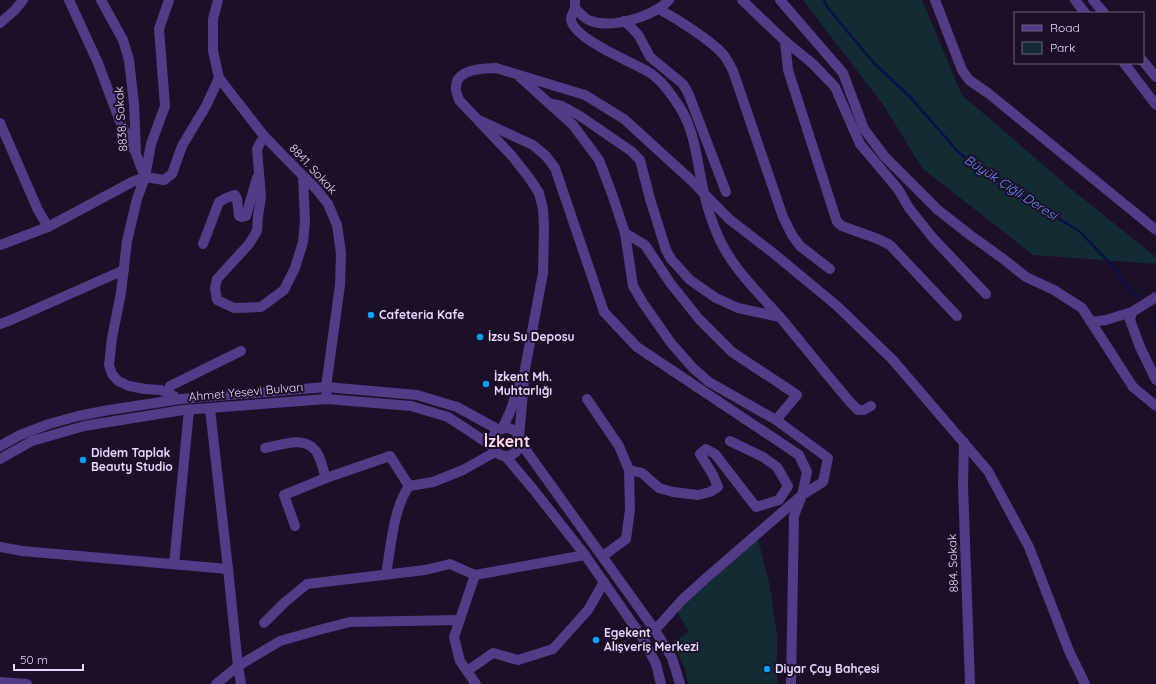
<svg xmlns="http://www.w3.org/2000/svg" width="1156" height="684" viewBox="0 0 1156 684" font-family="Quicksand,sans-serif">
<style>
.green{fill:#132b32}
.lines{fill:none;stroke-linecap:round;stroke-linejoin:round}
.stream{stroke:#0a1047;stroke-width:2.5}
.minor{stroke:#523b87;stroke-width:10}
.tertiary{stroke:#523b87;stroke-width:10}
.poi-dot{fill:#03a1ff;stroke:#1b1028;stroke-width:1.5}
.labels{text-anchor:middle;stroke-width:4;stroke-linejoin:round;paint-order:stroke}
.street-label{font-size:12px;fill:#e6d7ff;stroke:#1b1028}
.poi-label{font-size:12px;font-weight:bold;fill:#e6d7ff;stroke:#1b1028;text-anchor:start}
.water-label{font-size:13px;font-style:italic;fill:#658eff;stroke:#1b1028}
.district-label{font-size:16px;font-weight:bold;fill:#ffd9e7;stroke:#1b1028}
</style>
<rect width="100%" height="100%" fill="#1b1028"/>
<!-- green -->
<g class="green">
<polygon points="803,0 922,0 962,95 1070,188 1156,257 1156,264 1033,255 922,168 884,106"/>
<polygon points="758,539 770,587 777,635 777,684 688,684 685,669 673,642 689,632 677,612 711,578"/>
</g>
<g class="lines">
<!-- stream -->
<g class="stream">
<polyline points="824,0 827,7 873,62 912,99 959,153 1005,186 1079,231 1109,262 1131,291 1139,298"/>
<polyline points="1154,317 1156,328"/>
</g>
<!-- minor -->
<g class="minor">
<polyline points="69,0 98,63 119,119 134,150"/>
<polyline points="101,0 123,40 129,60 134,104 136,154 145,177 164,180 172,174 182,146 206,106 219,78"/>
<polyline points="218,0 213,19 213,51 219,78 264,136 317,190 328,204 337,225 341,253 340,285 326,387 327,399"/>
<path d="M575,0V8C580,13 584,19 591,21C613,29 654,16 669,0"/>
<polyline points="742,0 785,41 813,64 835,87 860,144 898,189 909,208 933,238 986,294"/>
<polyline points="780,0 843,73 864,129 885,157 938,210 970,235 1002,258 1026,277 1054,290 1082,308 1133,387 1156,406"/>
<polyline points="935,0 962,70 969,80 988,93 1156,230"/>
<polyline points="1075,0 1085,13"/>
<polyline points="1093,0 1104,13"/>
<path d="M575,8C574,11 571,16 571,19C572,38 631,62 647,71C661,79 670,93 679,106C696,132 697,164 704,193C707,207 712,222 718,236C732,268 757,291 780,317C804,346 827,375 851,403L858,410H864L871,406"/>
<path d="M659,9C677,19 709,39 723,54C727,59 730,65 733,71L783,217L792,235L800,246L830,269"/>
<polyline points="624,21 632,28 639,36 650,57 683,84 689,95 726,192"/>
<polyline points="0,23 14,11 23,0"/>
<polyline points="785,41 788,70 837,222 842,226 878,239 890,245 957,316"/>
<polyline points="1143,61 1156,77"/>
<polyline points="1124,63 1156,105"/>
<polyline points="520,77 573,125 599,160 612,194 625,233 633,286 643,303 671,343 693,368 709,382 776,420 828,458 823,482 802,495 794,516 791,684"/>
<polyline points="552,104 562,106 580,116 631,151 640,160 650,199 666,250 671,259 690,280 716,298 738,308 780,317"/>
<polyline points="481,121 533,145 546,156 555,168 604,312 637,347 799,455 807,472 802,495 705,579 682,600 655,630"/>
<polyline points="0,123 38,210 48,227"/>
<polyline points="264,136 257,149 261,197 258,216 257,231 249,244 217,279 215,288 217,300 234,308 261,307 284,290 295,268 303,242 305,221 303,176"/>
<polyline points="625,233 645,245 671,284 699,319 732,352 797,395 776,420"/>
<polyline points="203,244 219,202 226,198 235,195 237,199 239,216 242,217 246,216 257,178"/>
<polyline points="0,245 48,227 132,182 145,177"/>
<polyline points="1156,297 1132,312 1130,320 1140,347 1156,380"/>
<polyline points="1091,322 1106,320 1132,312"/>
<polyline points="0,324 11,320 124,270"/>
<polyline points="168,394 161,390 145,389 129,386 118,381 112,374 109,365 112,338 121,293 127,241 137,199 145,177 151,144 165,106 159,29 169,0"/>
<polyline points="174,396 168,394 170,386 241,351"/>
<polyline points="587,399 619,446 629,470 630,510 626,539 603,556"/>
<polyline points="210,409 228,569 238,666 241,684"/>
<polyline points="502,429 510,412 520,383"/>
<path d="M519,438L525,369L543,273L544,228L543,209L539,193L530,179L512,156L459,100C458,96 455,91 456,87C456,69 484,68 496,68L585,95L624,119L692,181L729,219L773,253L836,305L892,359L988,471L1029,547L1069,651L1085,684"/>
<polyline points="964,442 963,485 970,684"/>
<path d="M265,448C281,445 304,435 316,451C321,458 323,470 326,478"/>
<polyline points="629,470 642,473 659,488 673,492 698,495 710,492 718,487 713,475 700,454 706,449 715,454 756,507 779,500 788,486 777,467 763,457 730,441"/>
<polyline points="295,526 284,495 326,478 390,456 409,486"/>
<polyline points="0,547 22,551 228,569"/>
<polyline points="174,564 189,410"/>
<path d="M386,574C391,547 393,509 409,486L433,482L463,470L495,452"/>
<polyline points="475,575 454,637 460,661 476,684"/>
<polyline points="264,623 284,603 307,584 425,570 450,564 475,575 585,555"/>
<polyline points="467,671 493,653 518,660 553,649 588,610 604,582"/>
<polyline points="0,682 27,684"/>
<polyline points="216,684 238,666 280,641 315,631 350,622 460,620"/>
</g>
<!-- tertiary -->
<g class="tertiary">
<circle cx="506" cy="442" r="14"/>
<polyline points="520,442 655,630 672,658 680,684"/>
<polyline points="0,446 20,435 49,424 78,416 109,410 181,399 326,387 417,395 457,407 499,430"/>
<polyline points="506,457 533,489 585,555 644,640 656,664 661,684"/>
<polyline points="0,459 32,441 84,426 183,410 327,399 411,406 448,417 492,446"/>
</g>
</g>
<!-- markers -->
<g class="poi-dot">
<circle cx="371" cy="315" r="4"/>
<circle cx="480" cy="337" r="4"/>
<circle cx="486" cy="384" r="4"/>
<circle cx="83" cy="460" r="4"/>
<circle cx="596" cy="640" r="4"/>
<circle cx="767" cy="669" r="4"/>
</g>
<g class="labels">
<!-- street labels -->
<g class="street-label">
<text transform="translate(121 119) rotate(-94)" y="4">8838. Sokak</text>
<text transform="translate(313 169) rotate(47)" y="4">8841. Sokak</text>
<text transform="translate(246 392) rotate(-5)" y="4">Ahmet Yesevi Bulvarı</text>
<text transform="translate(953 563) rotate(-92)" y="4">884. Sokak</text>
</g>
<!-- poi labels -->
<g class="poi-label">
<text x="379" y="319">Cafeteria Kafe</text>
<text x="488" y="341">İzsu Su Deposu</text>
<text x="494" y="381">İzkent Mh.<tspan x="494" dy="14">Muhtarlığı</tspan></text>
<text x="91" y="457">Didem Taplak<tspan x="91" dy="14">Beauty Studio</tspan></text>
<text x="604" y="637">Egekent<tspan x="604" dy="14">Alışveriş Merkezi</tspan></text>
<text x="775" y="673">Diyar Çay Bahçesi</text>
</g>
<!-- water labels -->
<g class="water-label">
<text transform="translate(1011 187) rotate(33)" y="5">Büyük Çiğli Deresi</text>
</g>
<!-- district labels -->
<g class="district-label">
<text x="507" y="447">İzkent</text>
</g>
</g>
<!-- legend -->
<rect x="1014" y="12" width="130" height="52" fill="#1b1028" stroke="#6c607e"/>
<rect x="1022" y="25" width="20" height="6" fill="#523b87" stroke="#6c607e"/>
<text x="1050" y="32" font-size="12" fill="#e6d7ff">Road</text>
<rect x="1022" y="42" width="20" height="12" fill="#132b32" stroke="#6c607e"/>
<text x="1050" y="52" font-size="12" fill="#e6d7ff">Park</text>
<!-- scale -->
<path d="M14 664v6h69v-6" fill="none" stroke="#e6d7ff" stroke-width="2"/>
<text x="20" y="664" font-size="12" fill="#e6d7ff" stroke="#1b1028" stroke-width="3" paint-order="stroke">50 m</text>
</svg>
